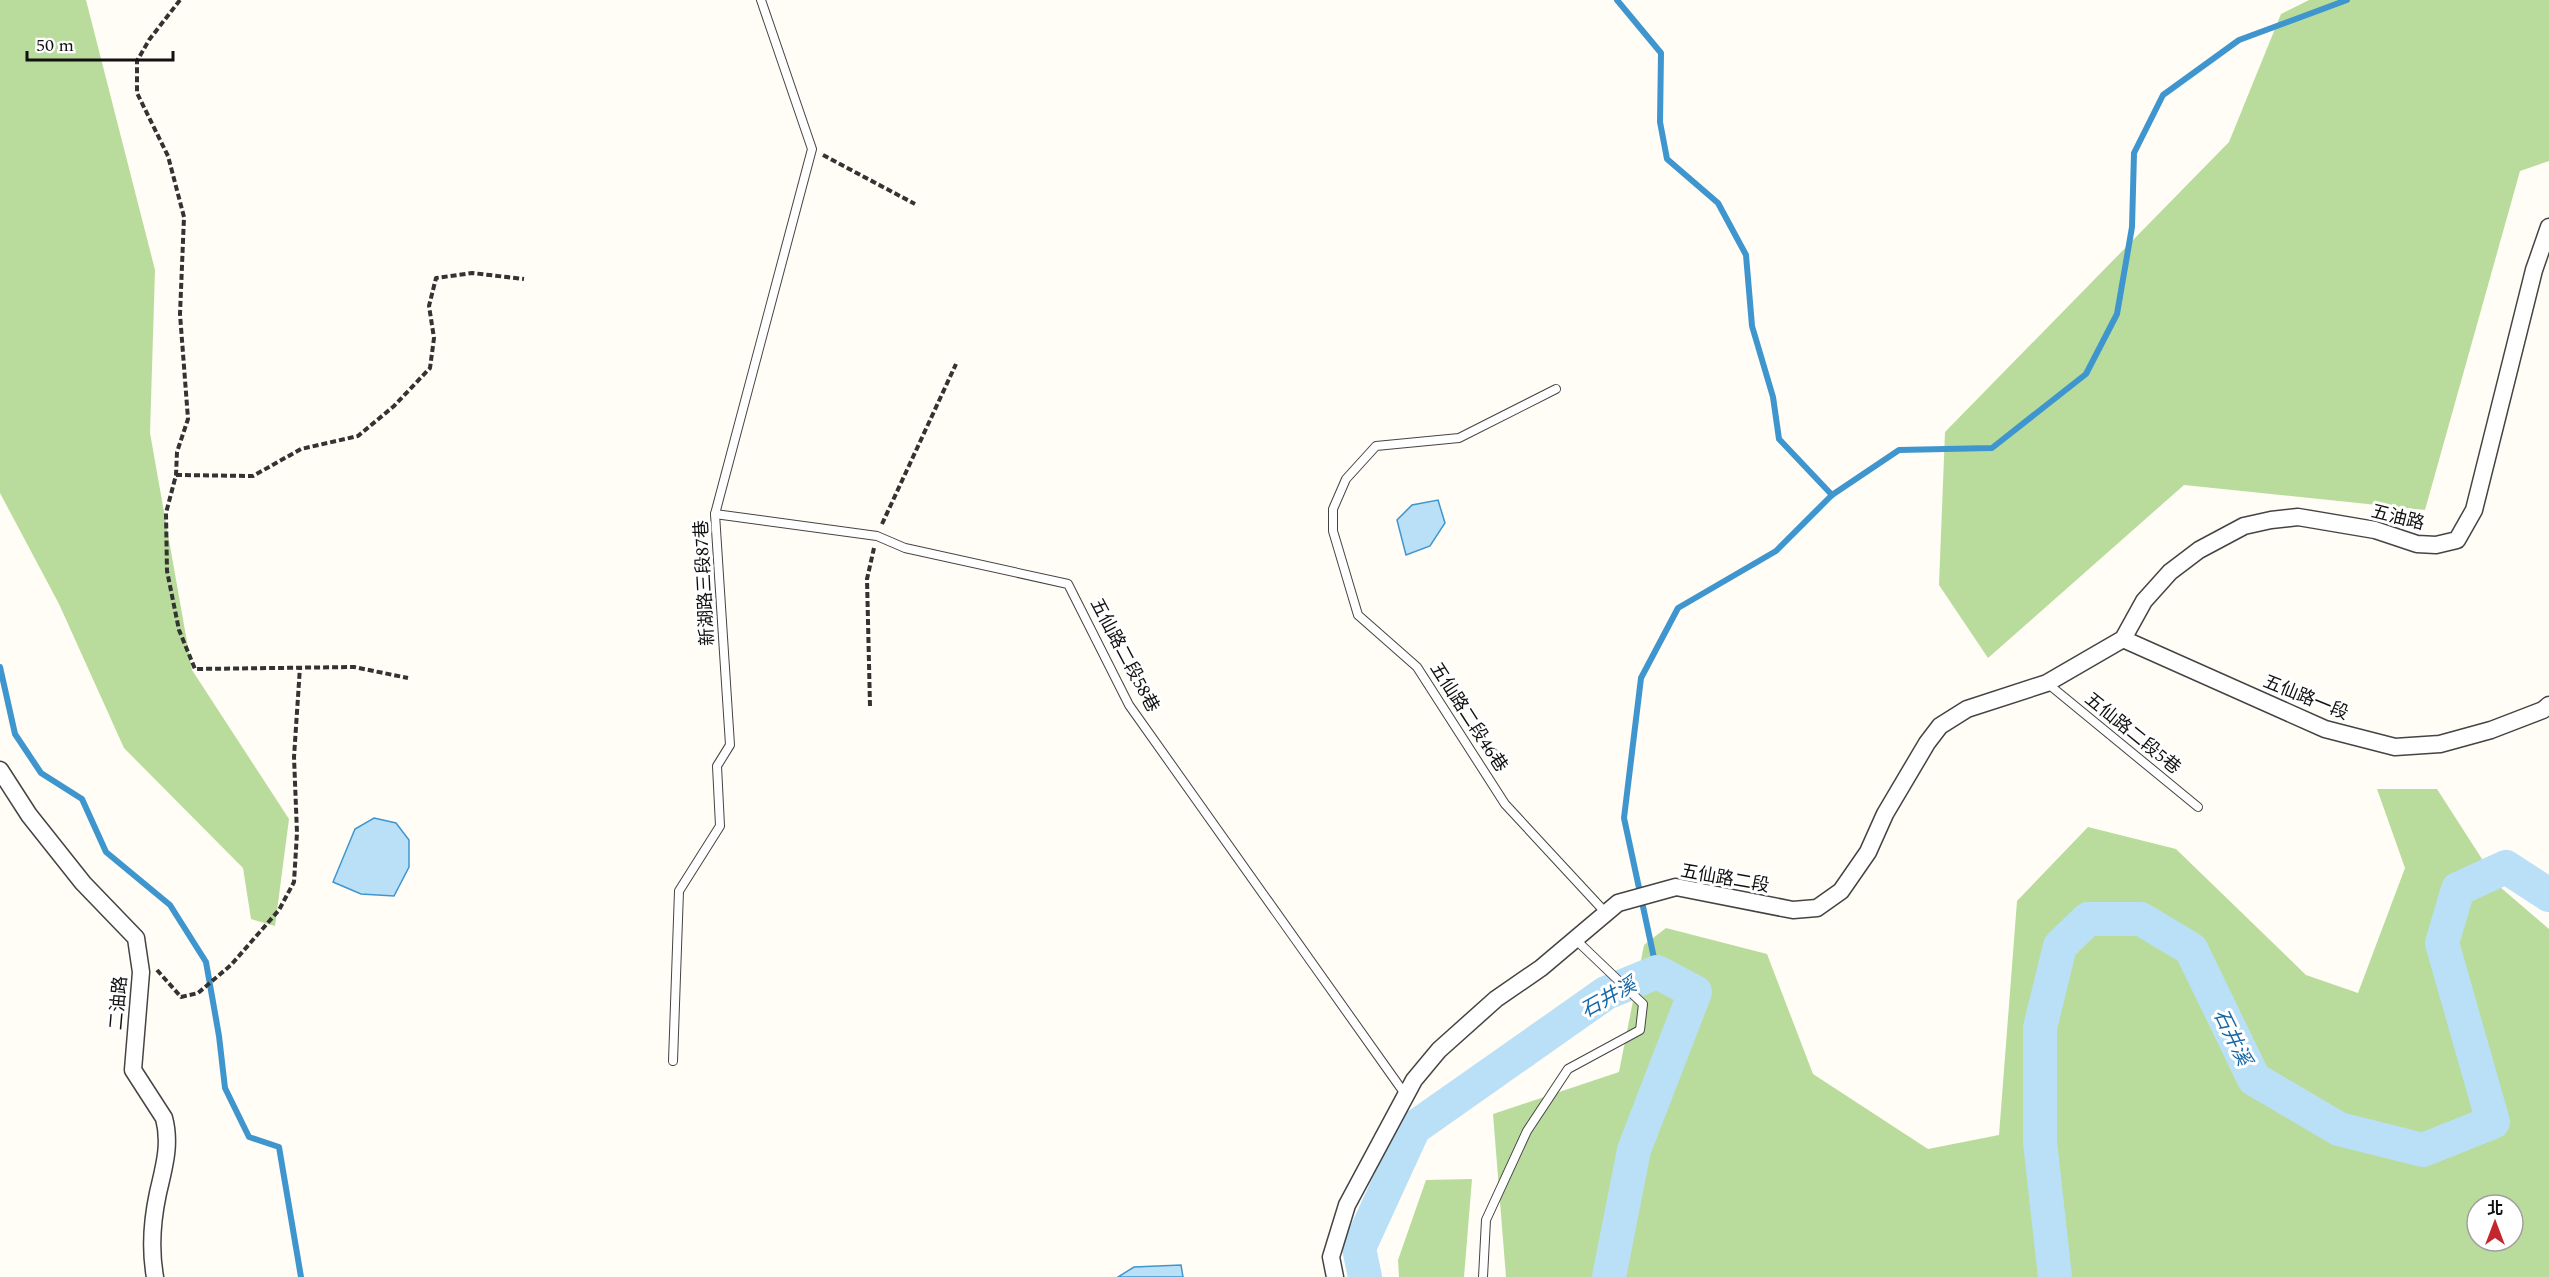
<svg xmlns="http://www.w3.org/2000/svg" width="2549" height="1277" viewBox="0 0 2549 1277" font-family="Spectral,'Noto Sans TC',serif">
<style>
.forest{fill:#b9dc9c;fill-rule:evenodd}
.water{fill:#b9e0f7;stroke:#3f96cf;stroke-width:1.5}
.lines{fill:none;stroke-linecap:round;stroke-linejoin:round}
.stream{stroke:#3f96cf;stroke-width:6}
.river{stroke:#b9e0f7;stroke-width:34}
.service-casing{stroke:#444;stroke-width:10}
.minor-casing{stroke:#444;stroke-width:19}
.path{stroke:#333;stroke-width:4;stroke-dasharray:6 3;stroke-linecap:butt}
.service{stroke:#fff;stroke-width:8}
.minor{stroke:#fff;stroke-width:16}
.labels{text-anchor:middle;stroke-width:6;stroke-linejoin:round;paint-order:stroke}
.street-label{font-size:18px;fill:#111;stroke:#fff}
.water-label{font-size:20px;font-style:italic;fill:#1768a6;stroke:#fff}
</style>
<rect width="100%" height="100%" fill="#fffdf5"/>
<!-- forest -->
<g class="forest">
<polygon points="0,0 86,0 155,270 150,433 192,670 289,819 275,926 251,919 243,868 124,748 59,604 0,493"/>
<polygon points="2309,0 2549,0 2549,161 2520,171 2425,510 2184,485 1988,658 1939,585 1945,432 2229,142 2281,14"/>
<path d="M2377,789H2437L2500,887L2549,929V1277H1506L1493,1114L1619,1072L1644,945L1666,928L1767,954L1813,1074L1928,1149L1999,1135L2017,901L2088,827L2176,849L2306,975L2358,993L2405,868ZM2477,1205H2513V1241H2477Z"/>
<polygon points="1472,1179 1464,1277 1399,1277 1398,1260 1426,1180"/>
</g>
<!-- water -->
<g class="water">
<polygon points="1438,500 1445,523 1430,546 1406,555 1397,520 1412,505"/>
<polygon points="374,818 396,823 409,840 409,867 394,896 361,894 333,882 355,829"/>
<polygon points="1181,1265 1183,1277 1118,1277 1134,1267"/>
</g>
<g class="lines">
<!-- stream -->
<g class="stream">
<polyline points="1617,0 1661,53 1660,122 1667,159 1718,203 1746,255 1752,326 1773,397 1779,439 1832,495"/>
<polyline points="0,667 15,734 41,773 82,799 106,852 170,905 206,962 219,1036 225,1088 249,1137 279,1147 301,1277"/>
<polyline points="1657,972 1624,818 1641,678 1678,608 1776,551 1832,495 1899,450 1992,448 2086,374 2117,314 2132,227 2134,153 2163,95 2239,40 2347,0"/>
</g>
<!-- river -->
<g class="river">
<polyline points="1365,1277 1359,1248 1414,1128 1606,993 1657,972 1695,992 1634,1150 1609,1277"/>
<polyline points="2055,1277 2040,1142 2040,1028 2060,946 2088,919 2141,919 2191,949 2254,1079 2339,1129 2423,1150 2493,1122 2442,943 2458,889 2506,867 2549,895"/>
</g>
<defs>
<g id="service">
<polyline points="1556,389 1459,438 1376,446 1346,479 1333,509 1333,531 1358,615 1417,667 1505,804 1605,912"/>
<polyline points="715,514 877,536 905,548 1068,584 1129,705 1405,1094"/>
<polyline points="2047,683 2198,807"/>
<polyline points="673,1061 679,891 720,826 717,766 730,745 715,514 812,149 761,0"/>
<polyline points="1483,1277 1486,1220 1527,1131 1568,1069 1640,1030 1643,1004 1575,939"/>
</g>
<g id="minor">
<polyline points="2123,639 2325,729 2395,747 2440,744 2491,730 2543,710 2549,705"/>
<path d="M0,770L29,815L83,883L136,938L141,972L133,1070L164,1118C171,1144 164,1167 158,1193C152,1221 150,1249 155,1277"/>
<polyline points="1335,1277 1331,1257 1347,1205 1414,1080 1439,1050 1496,999 1541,968 1618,903 1676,887 1793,910 1817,908 1841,891 1868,852 1885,814 1927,743 1940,726 1967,709 2047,683 2123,639 2144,601 2170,572 2199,550 2244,526 2271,520 2298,517 2375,530 2417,544 2436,545 2457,540 2474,510 2534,270 2549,227"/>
</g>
</defs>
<!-- service casing -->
<use href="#service" class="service-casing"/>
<!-- minor casing -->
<use href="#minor" class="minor-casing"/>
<!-- path -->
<g class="path">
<polyline points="180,0 149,40 137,61 137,93 168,156 184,217 180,314 188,419 177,452 176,475 166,513 167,571 179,630 195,669 354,667 408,678"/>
<polyline points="823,155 915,204"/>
<polyline points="176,475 253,476 301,449 358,436 394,406 430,368 434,338 429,306 436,278 472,273 524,279"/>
<polyline points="882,524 956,364"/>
<polyline points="870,706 867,579 874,548"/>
<polyline points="157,970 181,997 198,993 231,965 279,910 294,882 297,833 294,757 300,667"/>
</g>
<!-- service -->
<use href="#service" class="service"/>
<!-- minor -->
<use href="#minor" class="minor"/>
</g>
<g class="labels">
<!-- street labels -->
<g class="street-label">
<text transform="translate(2398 517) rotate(14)" y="6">五油路</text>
<text transform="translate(704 583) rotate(-93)" y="6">新湖路三段87巷</text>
<text transform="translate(1125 655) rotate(62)" y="6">五仙路二段58巷</text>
<text transform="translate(2306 697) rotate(22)" y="6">五仙路一段</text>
<text transform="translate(1469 717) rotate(57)" y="6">五仙路二段46巷</text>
<text transform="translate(2133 733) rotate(39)" y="6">五仙路二段5巷</text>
<text transform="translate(1725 878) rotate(10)" y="6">五仙路二段</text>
<text transform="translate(118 1003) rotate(-85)" y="6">二油路</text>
</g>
<!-- water labels -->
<g class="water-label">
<text transform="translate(1608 997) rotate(-29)" y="7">石井溪</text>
<text transform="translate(2233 1037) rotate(64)" y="7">石井溪</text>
</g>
</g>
<!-- north arrow -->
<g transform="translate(2495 1223)"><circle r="28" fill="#ffffff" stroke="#a0a0a0" stroke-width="1.5"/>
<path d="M0-4.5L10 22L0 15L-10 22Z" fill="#c4262e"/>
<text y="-9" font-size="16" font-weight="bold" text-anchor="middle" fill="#111111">北</text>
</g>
<!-- scale -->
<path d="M27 51v9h146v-9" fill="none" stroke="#111111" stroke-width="3"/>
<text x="36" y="51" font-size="18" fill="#111111" stroke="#ffffff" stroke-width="4.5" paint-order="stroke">50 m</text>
</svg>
